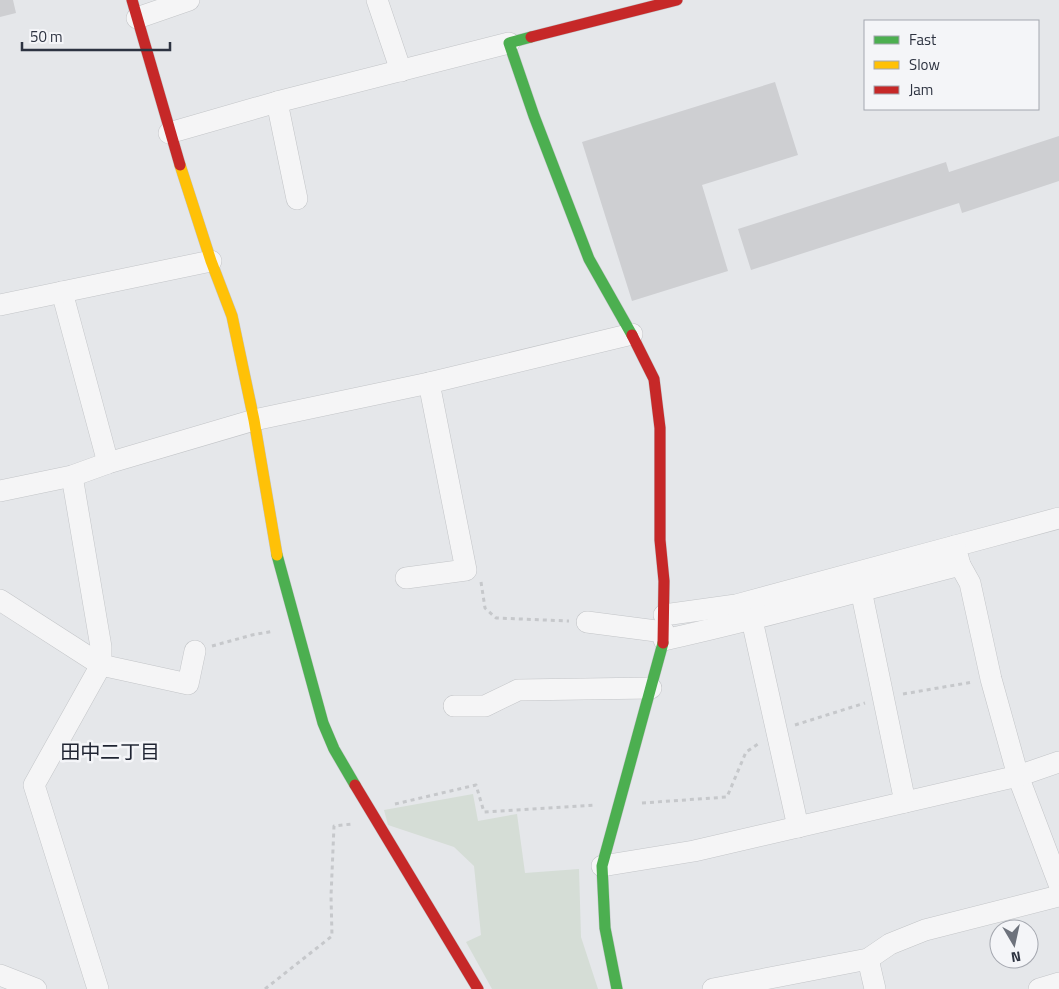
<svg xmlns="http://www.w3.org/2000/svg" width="1059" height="989" viewBox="0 0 1059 989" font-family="'Titillium Web','Noto Sans JP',sans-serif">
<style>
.green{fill:#d5ddd6}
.building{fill:#cecfd2}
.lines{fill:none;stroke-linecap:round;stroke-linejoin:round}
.street-casing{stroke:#c3c5c8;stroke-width:22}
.fast-casing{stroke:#c3c5c8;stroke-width:12}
.slow-casing{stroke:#c3c5c8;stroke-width:12}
.jam-casing{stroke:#c3c5c8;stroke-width:12}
.path{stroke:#c6c8cb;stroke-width:3;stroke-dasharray:4 4;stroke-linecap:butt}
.street{stroke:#f5f5f6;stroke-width:21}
.fast{stroke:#4caf50;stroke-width:11}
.slow{stroke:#ffc107;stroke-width:11}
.jam{stroke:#c62828;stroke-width:11}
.labels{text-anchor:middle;stroke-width:5;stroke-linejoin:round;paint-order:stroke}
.neighbourhood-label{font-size:20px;fill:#1f2432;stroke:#f4f5f8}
</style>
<rect width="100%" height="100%" fill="#e5e7ea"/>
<!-- green -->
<polygon class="green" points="473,794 478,821 517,814 525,873 579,869 581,937 598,989 492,989 466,942 481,935 474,866 454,847 388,825 384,810"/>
<!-- building -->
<g class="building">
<polygon points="0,0 13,0 16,13 0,17"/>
<polygon points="775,82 798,155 702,185 728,271 632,301 582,142"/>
<polygon points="1059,136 1059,181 962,213 959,203 751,270 738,229 946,162 949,172"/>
</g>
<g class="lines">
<defs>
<g id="street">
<polyline points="377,0 401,71"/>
<polyline points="137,18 189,0"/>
<polyline points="277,102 297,199"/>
<polyline points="169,133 277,102 509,43"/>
<polyline points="62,292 108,463"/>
<polyline points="0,305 211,261"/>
<polyline points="72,476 101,647 101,665 188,684 195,651"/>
<polyline points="0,491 72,476 108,463 254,420 429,383 632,334"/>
<polyline points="1059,518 955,546 960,565 970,583 991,679 1018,776 1059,884"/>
<polyline points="406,578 466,570 429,383"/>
<polyline points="861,590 905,802"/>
<polyline points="0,600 101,665 34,785 98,989"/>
<polyline points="664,615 736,605 955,546"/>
<polyline points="752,620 798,827"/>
<polyline points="587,622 664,632"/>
<path d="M664,640C764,618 862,590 960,565"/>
<polyline points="454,706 485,706 518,690 651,688"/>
<polyline points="602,866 694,851 1018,776 1059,762"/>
<polyline points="868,959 875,989"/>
<polyline points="0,975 36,989"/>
<polyline points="713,989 868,959 890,944 925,930 1059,896"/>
<polyline points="1039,989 1059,983"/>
</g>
<g id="fast">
<polyline points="531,37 509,43 534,116 589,259 632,335"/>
<polyline points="277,555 323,723 334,749 355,785"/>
<polyline points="617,989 605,928 602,866 663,643"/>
</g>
<polyline id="slow" points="180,165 211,261 232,316 254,420 277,555"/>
<g id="jam">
<polyline points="132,0 180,165"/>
<polyline points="531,37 677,0"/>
<polyline points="632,335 654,379 660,428 660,540 664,581 663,643"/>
<polyline points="355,785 478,989"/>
</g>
</defs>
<!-- street casing -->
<use href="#street" class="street-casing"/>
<!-- fast casing -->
<use href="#fast" class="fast-casing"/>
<!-- slow casing -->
<use href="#slow" class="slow-casing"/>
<!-- jam casing -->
<use href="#jam" class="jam-casing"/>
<!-- path -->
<g class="path">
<polyline points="481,582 485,608 496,618 569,621"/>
<polyline points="212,646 252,635 274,631"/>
<polyline points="903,694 973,682"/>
<polyline points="795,725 865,703"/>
<polyline points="642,803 727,797 746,752 758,744"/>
<polyline points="395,804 476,785 484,812 596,805"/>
<polyline points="265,989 332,936 331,896 334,826 352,824"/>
</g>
<!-- street -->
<use href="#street" class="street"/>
<!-- fast -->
<use href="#fast" class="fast"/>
<!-- slow -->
<use href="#slow" class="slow"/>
<!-- jam -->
<use href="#jam" class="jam"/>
</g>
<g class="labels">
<!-- neighbourhood labels -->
<g class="neighbourhood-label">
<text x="110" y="759">田中二丁目</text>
</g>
</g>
<!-- legend -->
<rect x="864" y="20" width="175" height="90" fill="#f4f5f8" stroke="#a4a7af"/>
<rect x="874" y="36" width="25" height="8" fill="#4caf50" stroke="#a4a7af"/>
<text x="909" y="45" font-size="15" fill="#2d3341">Fast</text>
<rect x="874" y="61" width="25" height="8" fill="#ffc107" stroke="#a4a7af"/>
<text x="909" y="70" font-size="15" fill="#2d3341">Slow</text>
<rect x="874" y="86" width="25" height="8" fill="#c62828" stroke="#a4a7af"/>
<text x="909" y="95" font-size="15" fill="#2d3341">Jam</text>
<!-- north arrow -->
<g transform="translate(1014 944) rotate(171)"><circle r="24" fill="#f4f5f8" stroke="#a4a7af"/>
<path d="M0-4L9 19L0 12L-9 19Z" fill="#6d727c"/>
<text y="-8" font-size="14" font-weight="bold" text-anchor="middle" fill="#2d3341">N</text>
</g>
<!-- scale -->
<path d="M22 42v8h148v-8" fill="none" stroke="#2d3341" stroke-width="2.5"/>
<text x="30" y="42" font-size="15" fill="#2d3341" stroke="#f4f5f8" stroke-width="4" paint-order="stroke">50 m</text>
</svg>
